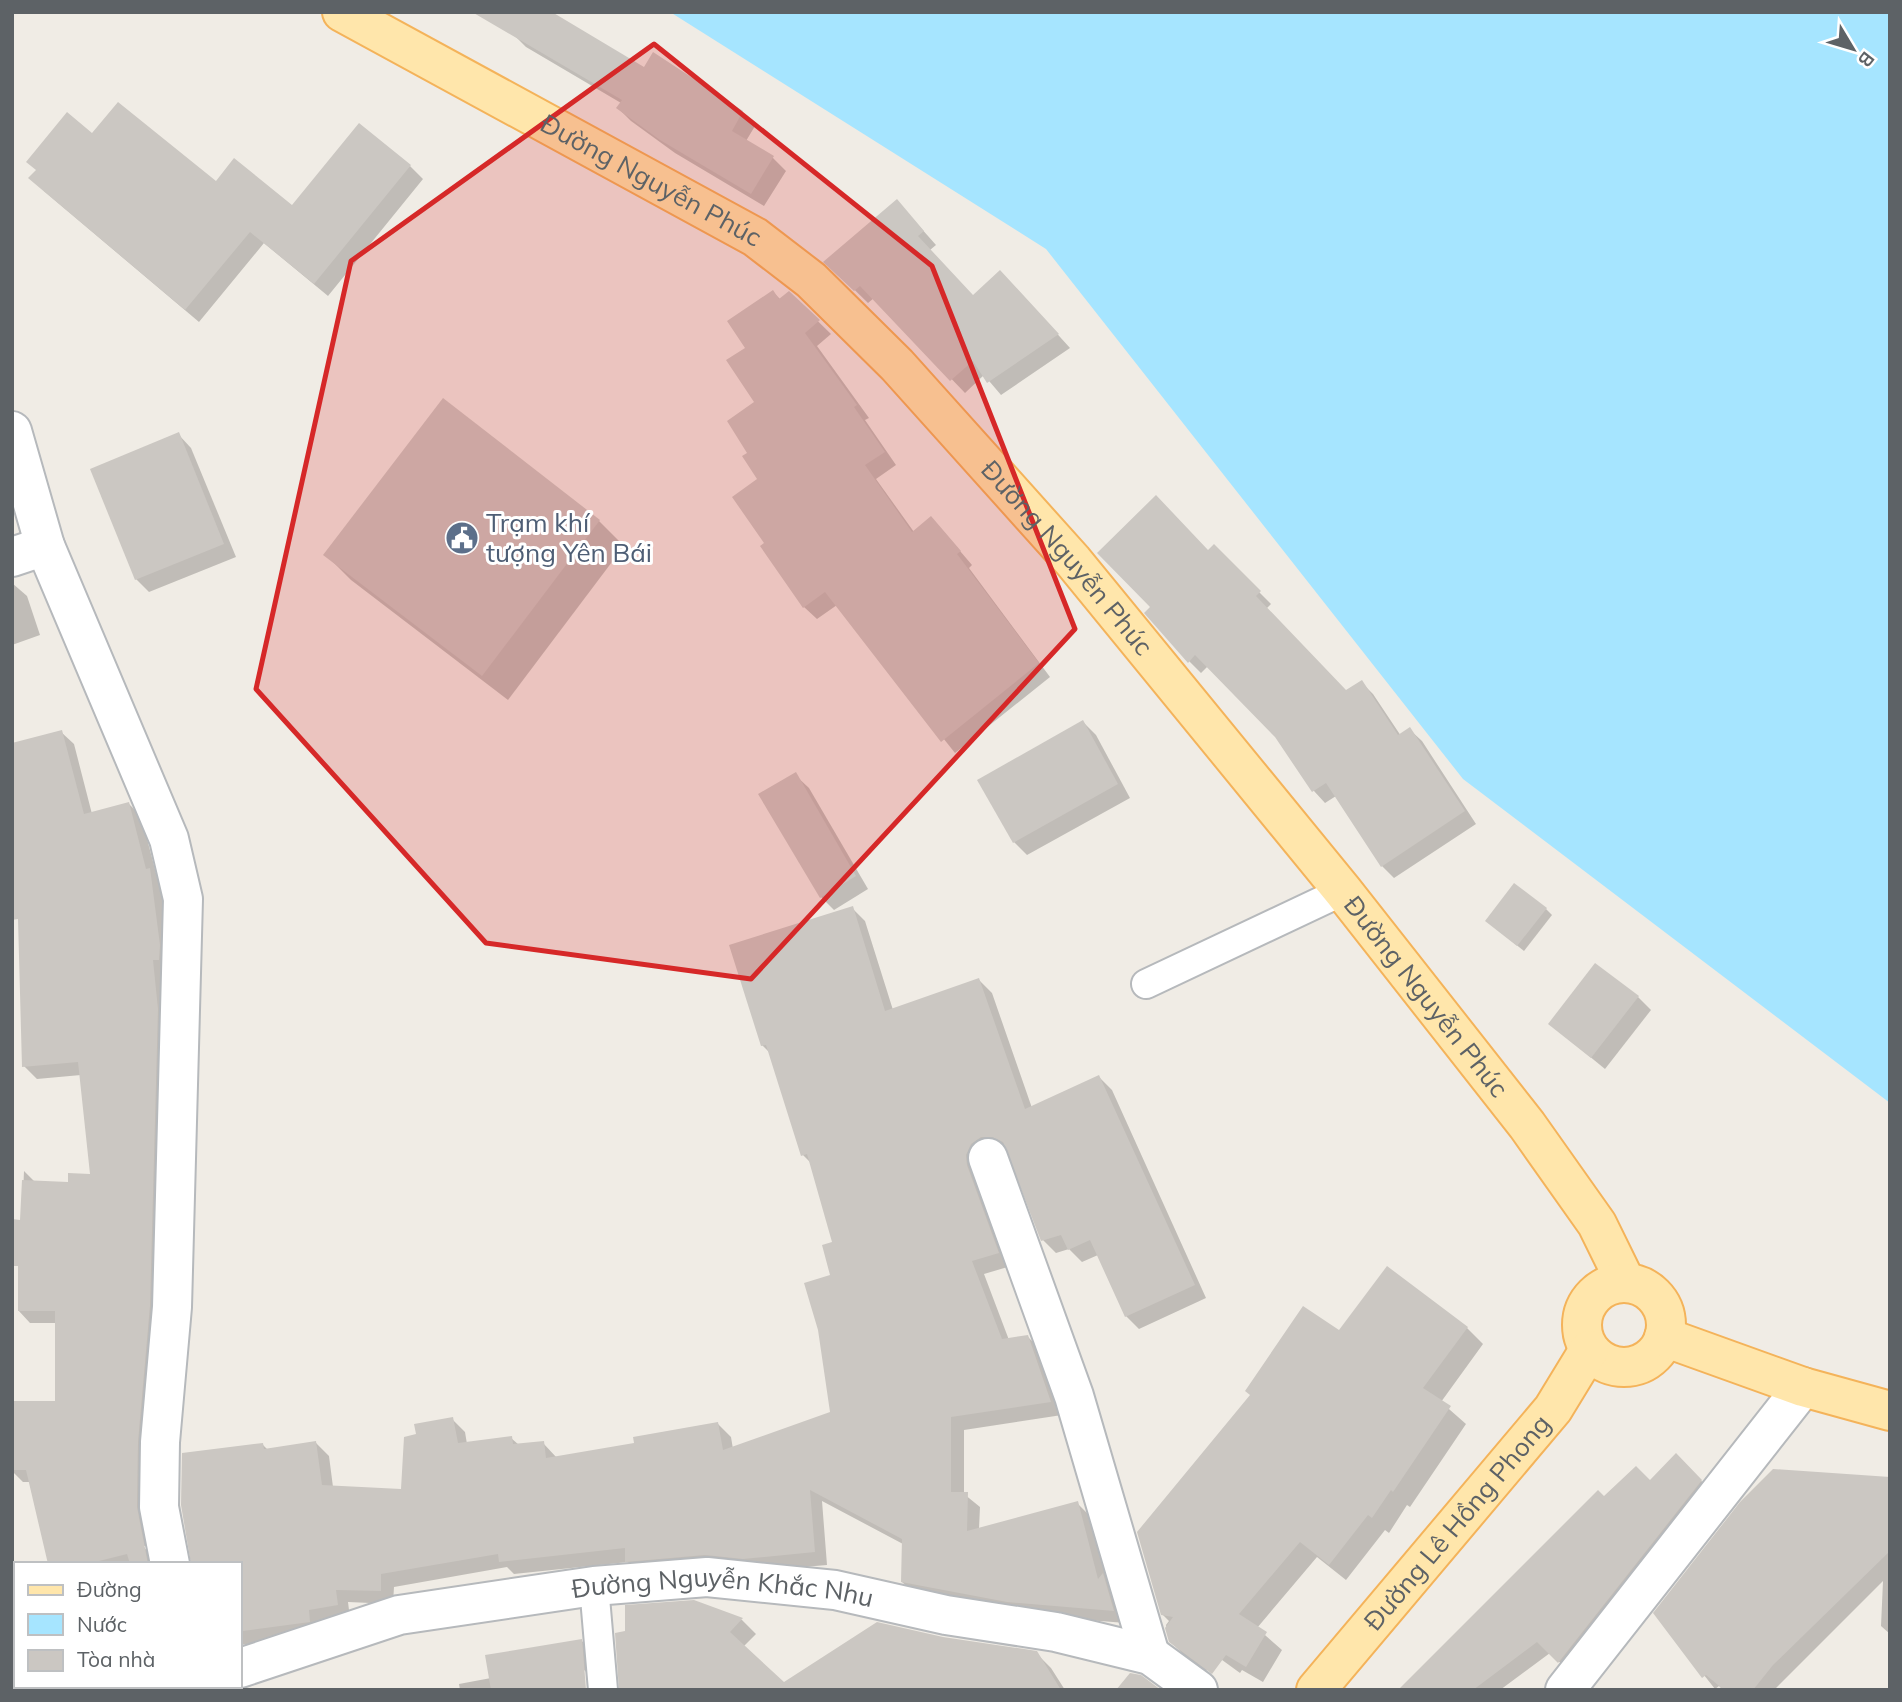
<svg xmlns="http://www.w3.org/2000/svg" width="1902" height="1702" viewBox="0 0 1902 1702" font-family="Mulish,sans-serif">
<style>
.water{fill:#a6e5ff}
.shadow{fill:#0003}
.building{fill:#cbc7c2}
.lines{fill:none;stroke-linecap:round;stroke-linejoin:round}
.lane-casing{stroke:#b6b9bc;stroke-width:32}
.street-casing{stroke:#b6b9bc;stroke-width:42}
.primary-casing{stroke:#f4b35a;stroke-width:42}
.lane{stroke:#fff;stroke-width:28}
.street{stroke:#fff;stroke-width:38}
.primary{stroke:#ffe6ab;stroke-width:38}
.marked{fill:#d62828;fill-opacity:0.2;stroke:#d62828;stroke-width:5;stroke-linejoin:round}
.labels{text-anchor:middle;stroke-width:6;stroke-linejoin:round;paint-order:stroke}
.street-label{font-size:26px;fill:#5d6266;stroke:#fff}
.service-label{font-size:26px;fill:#4e5e75;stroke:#fff;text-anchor:start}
</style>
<rect width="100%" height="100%" fill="#f0ece5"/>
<!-- water -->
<polygon class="water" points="670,12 1890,12 1890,1103 1463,779 1046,249"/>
<!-- shadow -->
<g class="shadow">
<polygon points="513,34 742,113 755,126 746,141 773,158 786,171 764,206 675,153 631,121 618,108 621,103 526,47"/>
<polygon points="93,135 216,183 292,208 410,166 423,179 328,296 264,243 199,322 44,191"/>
<polygon points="897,201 936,245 930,250 973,297 1013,285 1070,348 1001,395 984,375 965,393 874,298 868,303 826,262"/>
<polygon points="773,292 781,300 789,293 831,334 817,346 869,418 865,420 896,465 876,479 914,532 943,531 972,565 969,568 1050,677 955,753 837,605 817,619 804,607 766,544 760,480 750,453 757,403 748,349"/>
<polygon points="443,401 599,521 624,546 508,700 351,580 326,555"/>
<polygon points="178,434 191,448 236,557 149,592 136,579"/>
<polygon points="1214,547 1271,604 1266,609 1346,692 1361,682 1373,694 1401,736 1410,730 1422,741 1476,824 1394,878 1382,866 1336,796 1325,803 1314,791 1276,736 1208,666 1201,673 1189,661 1209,552"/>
<polygon points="12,583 27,596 40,635 12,645"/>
<polygon points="1083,722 1096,735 1130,798 1027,855 1014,842"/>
<polygon points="61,732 74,744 92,814 129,804 141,816 157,877 162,883 172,958 154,1547 53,1536 31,1482 23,1482 12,1471 12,1433 57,1403 57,1323 30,1323 18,1310 24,1171 35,1182 70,1184 92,1176 81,1075 37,1079 24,1066"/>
<polygon points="795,775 809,788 868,889 834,910 821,897"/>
<polygon points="852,908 865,921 893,1010 979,980 992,993 1032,1108 1099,1077 1112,1090 1206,1298 1139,1329 1126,1316 1098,1255 1082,1262 1069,1249 1056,1253 1043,1240 1007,1149 995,1150 1011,1266 984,1274 1009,1340 1028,1337 1041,1350 1062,1415 964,1430 964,1494 980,1507 979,1529 1077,1503 1090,1516 1107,1579 1116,1588 1126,1623 1022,1615 916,1595 902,1582 903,1544 822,1501 827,1565 757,1571 640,1574 628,1562 514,1574 507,1567 394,1587 393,1604 348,1602 350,1618 322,1634 240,1645 240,1564 263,1445 268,1450 316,1443 329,1456 333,1487 402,1491 418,1435 452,1419 465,1432 467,1444 511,1438 519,1445 543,1443 557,1458 636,1445 718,1424 731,1437 733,1449 832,1413 834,1243 812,1164 803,1155 770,1053 762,1045"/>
<polygon points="1546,909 1552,915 1524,951 1494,927"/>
<polygon points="1638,997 1651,1010 1605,1069 1550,1024"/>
<polygon points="1467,1328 1483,1344 1441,1402 1466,1424 1410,1507 1407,1505 1389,1533 1385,1530 1346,1580 1317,1557 1257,1628 1282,1650 1263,1682 1242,1670 1240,1673 1218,1657 1206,1671 1187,1658 1170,1641 1166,1625 1169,1621 1163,1615 1339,1332"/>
<polygon points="1676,1455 1713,1493 1571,1673 1550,1653 1500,1690 1408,1690 1604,1499 1650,1482"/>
<polygon points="1890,1477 1890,1634 1881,1626 1883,1581 1774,1690 1723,1690 1719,1686 1715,1689 1655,1613"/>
<polygon points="143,1546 158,1564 78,1564"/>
<polygon points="16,1580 16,1686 177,1686 172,1690 12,1690 12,1581"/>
<polygon points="694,1602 742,1620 756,1634 743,1647 783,1684 942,1638 1036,1653 1051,1668 1065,1690 621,1690 627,1633"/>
<polygon points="581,1640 594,1654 597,1682 569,1656 574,1690 460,1690 459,1684 491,1678"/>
</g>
<!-- building -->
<g class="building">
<polygon points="472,12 552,12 644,67 653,52 743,111 732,131 774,156 751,194 660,140 616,108 622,100"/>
<polygon points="118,102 216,181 234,158 292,205 359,123 411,165 314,284 250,232 185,310 28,178 36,170 26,162 67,112 92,133"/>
<polygon points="897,199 924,231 918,236 973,295 1000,270 1059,334 987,383 973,361 950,381 860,286 854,291 823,262"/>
<polygon points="773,290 779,299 789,291 820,320 805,333 857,405 854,407 885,452 865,465 912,532 931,516 961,551 957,554 1039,663 941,742 825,592 803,608 760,546 764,543 732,497 757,479 742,456 747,453 727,421 754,402 726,360 745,348 727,321"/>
<polygon points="443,398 600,520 482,676 323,555"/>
<polygon points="179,432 224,544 135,580 90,469"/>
<polygon points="1156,495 1208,550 1214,544 1261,591 1256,596 1346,690 1362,680 1398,735 1410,727 1465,811 1381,867 1326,783 1312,792 1275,737 1195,655 1188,663 1144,613 1150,607 1097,553"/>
<polygon points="1083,720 1118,784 1013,843 977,780"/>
<polygon points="62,730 84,814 129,802 146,869 150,868 160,945 159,960 153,960 158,1009 150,1306 138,1442 137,1507 148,1564 130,1564 127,1554 87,1564 48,1564 26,1470 12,1470 12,1401 55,1401 55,1311 18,1311 18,1266 12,1266 12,1219 20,1220 22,1180 68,1182 68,1173 90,1174 78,1062 22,1067 18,919 12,920 12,743"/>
<polygon points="796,772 856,876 820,898 758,794"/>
<polygon points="1514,883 1547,908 1517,946 1485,921"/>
<polygon points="853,906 885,1011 979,978 1025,1109 1099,1075 1195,1285 1125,1317 1090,1240 1068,1250 1061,1235 1041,1241 1003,1142 992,1137 981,1137 971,1144 966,1155 967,1165 999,1253 972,1261 1002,1339 1028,1335 1051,1402 951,1417 951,1492 968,1492 967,1531 1078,1501 1098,1579 1103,1573 1114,1611 1007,1602 901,1582 902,1539 810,1490 815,1552 743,1559 705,1555 625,1562 625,1548 499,1562 498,1554 381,1574 381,1591 336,1590 338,1605 309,1610 310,1622 243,1631 240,1564 191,1564 181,1505 182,1453 263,1443 264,1449 316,1441 322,1485 401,1489 404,1437 416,1434 414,1424 453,1417 458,1443 512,1436 513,1444 544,1441 546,1458 634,1443 633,1437 718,1422 723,1450 830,1412 818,1330 804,1283 830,1275 822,1245 832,1242 807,1154 801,1156 766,1045 761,1046 729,945"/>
<polygon points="1595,963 1639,996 1591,1058 1548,1024"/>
<polygon points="1387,1266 1468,1327 1423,1388 1451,1406 1393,1492 1391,1490 1372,1518 1368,1515 1329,1565 1300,1542 1239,1614 1267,1632 1246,1667 1226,1655 1212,1674 1169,1642 1165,1628 1173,1617 1161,1615 1137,1532 1250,1395 1245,1391 1303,1306 1339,1330"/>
<polygon points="1676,1453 1702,1480 1558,1663 1537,1642 1473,1690 1398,1690 1598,1490 1604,1496 1636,1466 1650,1480"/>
<polygon points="1773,1469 1890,1477 1890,1551 1773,1665 1753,1690 1724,1690 1706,1675 1702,1678 1653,1613 1740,1502"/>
<polygon points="694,1600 743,1618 730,1632 784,1682 877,1622 943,1637 1037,1651 1061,1690 619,1690 615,1633 625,1631 625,1605"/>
<polygon points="582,1639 586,1690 491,1690 485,1655"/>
<polygon points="1130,1673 1141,1675 1161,1690 1116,1690"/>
</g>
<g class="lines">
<defs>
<g id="lane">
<polyline points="1146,984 1343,891"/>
<polyline points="594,1586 603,1690"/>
</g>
<g id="street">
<polyline points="12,431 45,546 169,839 183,899 172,1307 160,1442 159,1507 170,1564"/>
<polyline points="12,557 45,546"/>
<polyline points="988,1158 1074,1396 1150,1655"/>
<path id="s1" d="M240,1668L399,1615L594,1586L707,1577L835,1590L946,1615L1056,1632L1150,1655L1198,1690"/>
<polyline points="176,1690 185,1686"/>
<polyline points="1565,1690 1803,1387"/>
</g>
<g id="primary">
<path id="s2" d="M342,12L755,237L811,280L897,365L1073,561L1343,891L1527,1125L1597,1224L1626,1283"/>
<circle cx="1624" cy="1325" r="42"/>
<polyline points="1664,1337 1803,1387 1890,1411"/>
<path id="s3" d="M1316,1690L1553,1409L1589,1350"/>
</g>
</defs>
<!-- lane casing -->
<use href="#lane" class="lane-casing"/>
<!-- street casing -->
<use href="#street" class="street-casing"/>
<!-- primary casing -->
<use href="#primary" class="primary-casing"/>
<!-- lane -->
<use href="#lane" class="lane"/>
<!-- street -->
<use href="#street" class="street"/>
<!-- primary -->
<use href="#primary" class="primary"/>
</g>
<!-- marked area -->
<path class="marked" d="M654,44L932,266L1075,629L751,979L486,943L256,689L351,261Z"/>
<!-- icons -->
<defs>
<symbol id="civic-disc" viewBox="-11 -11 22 22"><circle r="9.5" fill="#5c6f8a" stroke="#fff"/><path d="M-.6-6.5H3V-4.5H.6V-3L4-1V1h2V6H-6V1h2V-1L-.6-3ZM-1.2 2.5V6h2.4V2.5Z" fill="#fff"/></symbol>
</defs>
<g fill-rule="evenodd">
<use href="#civic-disc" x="443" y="519" width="38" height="38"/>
</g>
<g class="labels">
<!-- street labels -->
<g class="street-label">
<text dy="9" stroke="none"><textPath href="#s2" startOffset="352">Đường Nguyễn Phúc</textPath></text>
<text dy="9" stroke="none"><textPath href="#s2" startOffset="919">Đường Nguyễn Phúc</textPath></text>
<text dy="9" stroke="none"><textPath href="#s2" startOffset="1486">Đường Nguyễn Phúc</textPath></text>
<text dy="9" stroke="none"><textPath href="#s3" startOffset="219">Đường Lê Hồng Phong</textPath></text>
<text dy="9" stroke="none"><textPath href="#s1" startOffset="494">Đường Nguyễn Khắc Nhu</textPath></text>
</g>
<!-- service labels -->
<g class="service-label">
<text x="486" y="532">Trạm khí<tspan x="486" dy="30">tượng Yên Bái</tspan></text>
</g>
</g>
<!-- border -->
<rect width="1902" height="1702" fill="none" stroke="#5d6266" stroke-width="28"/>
<!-- legend -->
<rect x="14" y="1562" width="228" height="126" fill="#ffffff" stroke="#bec0c2" stroke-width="2"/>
<rect x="28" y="1585" width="35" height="10" fill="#ffe6ab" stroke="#bec0c2" stroke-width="2"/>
<text x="77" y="1597" font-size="21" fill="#5d6266">Đường</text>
<rect x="28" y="1614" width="35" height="21" fill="#a6e5ff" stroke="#bec0c2" stroke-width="2"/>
<text x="77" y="1632" font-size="21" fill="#5d6266">Nước</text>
<rect x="28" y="1650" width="35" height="21" fill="#cbc7c2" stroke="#bec0c2" stroke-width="2"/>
<text x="77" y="1667" font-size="21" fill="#5d6266">Tòa nhà</text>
<!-- north arrow -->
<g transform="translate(1853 49) rotate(128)" stroke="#ffffff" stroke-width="5" paint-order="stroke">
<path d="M0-5L12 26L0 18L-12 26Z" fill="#5d6266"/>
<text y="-10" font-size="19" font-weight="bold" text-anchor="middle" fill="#5d6266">B</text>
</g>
</svg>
